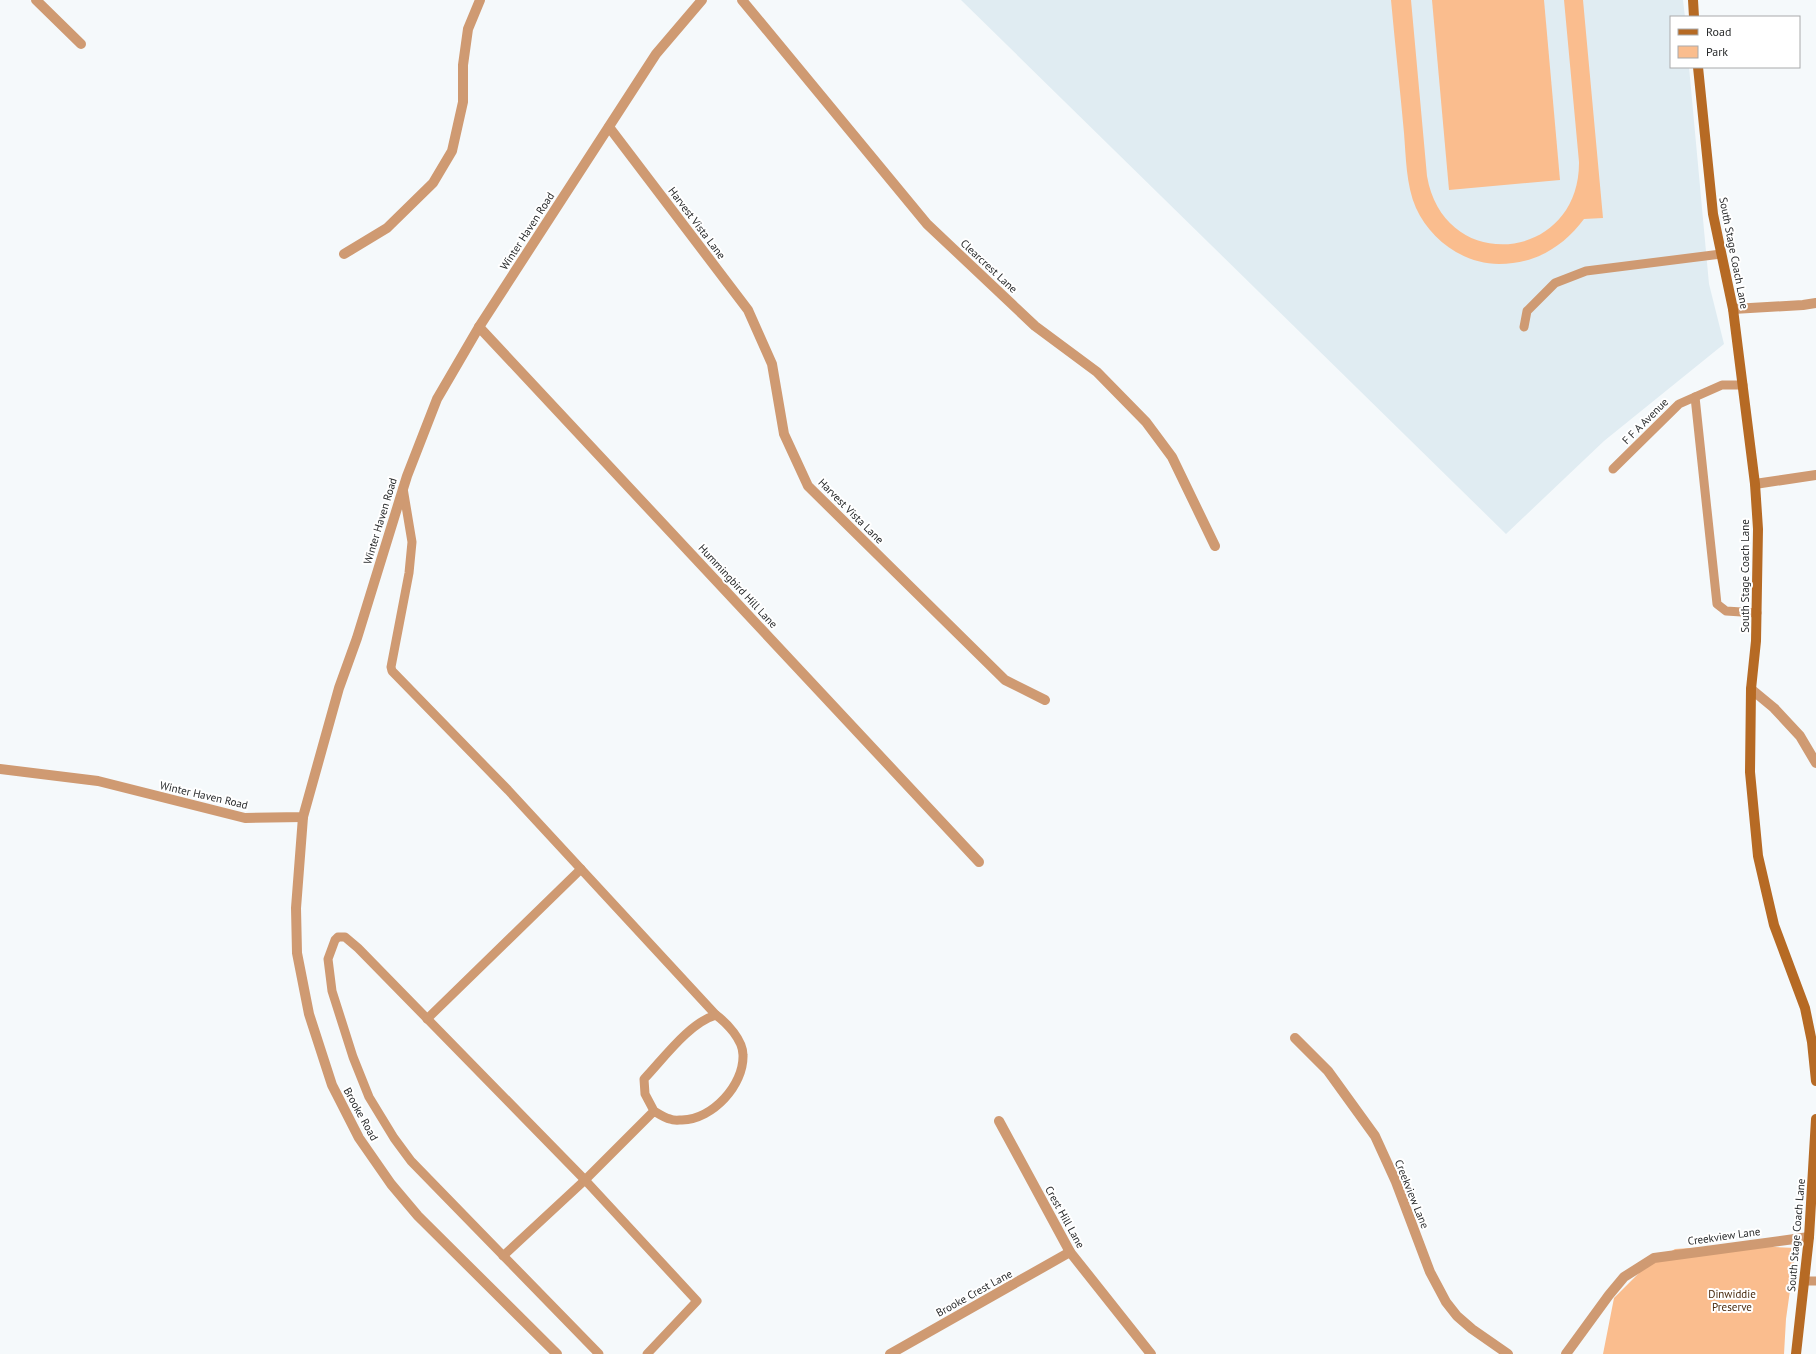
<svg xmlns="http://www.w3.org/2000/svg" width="1816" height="1354" viewBox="0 0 1816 1354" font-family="'PT Sans',sans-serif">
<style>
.built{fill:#e0ecf2}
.green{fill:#fabd8e}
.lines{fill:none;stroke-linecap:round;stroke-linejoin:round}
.service{stroke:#cf9a72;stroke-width:9}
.minor{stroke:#cf9a72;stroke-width:10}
.secondary{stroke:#b66a24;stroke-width:10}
.labels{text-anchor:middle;stroke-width:4;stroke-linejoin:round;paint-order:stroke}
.street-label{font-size:11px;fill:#292b2c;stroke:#fff}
.park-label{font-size:11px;fill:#492a0e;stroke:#fff}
</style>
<rect width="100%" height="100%" fill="#f5f9fb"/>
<!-- built -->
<polygon class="built" points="961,0 1683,0 1685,17 1671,17 1671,67 1689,67 1709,284 1724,344 1604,441 1506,534"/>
<!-- green -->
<g class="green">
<path d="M1391,0H1411L1427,176C1444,276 1580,262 1579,162L1564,0H1583L1603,218L1584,219C1563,247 1535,264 1499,264C1463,264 1430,239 1416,208C1406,185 1406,157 1404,133C1400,89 1395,44 1391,0Z"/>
<polygon points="1432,0 1544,0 1560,180 1449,190"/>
<polygon points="1734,1245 1796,1248 1786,1319 1784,1354 1603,1354 1614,1298 1643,1269 1675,1249"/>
</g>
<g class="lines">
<!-- service -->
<g class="service">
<polyline points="1524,327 1527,311 1555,283 1586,271 1721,254"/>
<polyline points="1695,397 1717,604 1726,611 1757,613"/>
<polyline points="1613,469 1679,404 1722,385 1743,385"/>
<polyline points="403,488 412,542 409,573 391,667 392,671 508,790 716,1015"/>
<polyline points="427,1019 581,869"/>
<path d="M503,1256L585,1180L654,1111C659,1114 665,1118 670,1119C674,1121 679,1120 682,1120C713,1119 744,1085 743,1055C743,1040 727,1023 716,1015C689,1023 664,1058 644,1079L645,1094L654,1111"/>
<polyline points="1804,1281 1816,1281"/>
<polyline points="599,1354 411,1161 394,1138 369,1097 353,1057 332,991 328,959 335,940 338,937 345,937 358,948 585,1180 697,1301 647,1354"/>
</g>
<!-- minor -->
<g class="minor">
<polyline points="36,0 81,44"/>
<polyline points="742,0 927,224 1035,326 1097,372 1146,422 1172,457 1215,546"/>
<polyline points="609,127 748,310 772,364 784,434 808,486 1005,680 1045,700"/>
<polyline points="344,254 387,228 433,183 452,151 463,102 463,65 468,29 480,0"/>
<polyline points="1733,309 1803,305 1816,303"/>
<polyline points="479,327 979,862"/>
<polyline points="1755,484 1816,475"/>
<polyline points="1751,689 1774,708 1800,736 1816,763"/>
<polyline points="0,769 98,781 245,818 303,817 339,688 357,638 407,476 437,399 479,327 656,54 702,0"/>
<polyline points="303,817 296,908 297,953 309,1014 332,1085 359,1138 391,1184 418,1216 557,1354"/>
<polyline points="1295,1038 1328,1071 1375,1136 1396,1182 1430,1272 1446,1302 1457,1316 1472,1329 1508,1354"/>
<polyline points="999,1121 1070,1252 1151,1354"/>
<polyline points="890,1354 1070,1252"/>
<polyline points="1566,1354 1609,1295 1624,1277 1654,1258 1809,1237"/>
</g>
<!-- secondary -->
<g class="secondary">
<polyline points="1693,0 1694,17"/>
<polyline points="1698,67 1713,214 1733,309 1755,484 1758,529 1756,641 1751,689 1750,772 1758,856 1774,925 1805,1008 1812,1042 1816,1081"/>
<polyline points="1796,1354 1809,1237 1816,1119"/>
</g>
</g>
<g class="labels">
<!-- street labels -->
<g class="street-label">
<text transform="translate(697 223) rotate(53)" y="4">Harvest Vista Lane</text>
<text transform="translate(527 231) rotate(-57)" y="4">Winter Haven Road</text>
<text transform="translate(1734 253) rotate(79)" y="4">South Stage Coach Lane</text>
<text transform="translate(989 266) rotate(43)" y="4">Clearcrest Lane</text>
<text transform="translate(1645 421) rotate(-45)" y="4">F F A Avenue</text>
<text transform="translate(851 511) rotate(45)" y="4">Harvest Vista Lane</text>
<text transform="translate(380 521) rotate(-73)" y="4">Winter Haven Road</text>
<text transform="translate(1745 576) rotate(-90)" y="4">South Stage Coach Lane</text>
<text transform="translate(738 586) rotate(47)" y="4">Hummingbird Hill Lane</text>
<text transform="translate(204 795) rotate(13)" y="4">Winter Haven Road</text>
<text transform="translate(361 1114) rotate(61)" y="4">Brooke Road</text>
<text transform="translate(1412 1194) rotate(68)" y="4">Creekview Lane</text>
<text transform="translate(1065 1217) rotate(61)" y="4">Crest Hill Lane</text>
<text transform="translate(1796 1235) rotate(-85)" y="4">South Stage Coach Lane</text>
<text transform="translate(1724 1236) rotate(-8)" y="4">Creekview Lane</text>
<text transform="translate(974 1293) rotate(-29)" y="4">Brooke Crest Lane</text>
</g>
<!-- park labels -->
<g class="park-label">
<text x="1732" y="1298">Dinwiddie<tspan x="1732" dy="13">Preserve</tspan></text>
</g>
</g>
<!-- legend -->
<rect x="1670" y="16" width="130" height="52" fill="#ffffff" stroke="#a9aaab"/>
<rect x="1678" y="29" width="20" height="6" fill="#b66a24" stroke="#a9aaab"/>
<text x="1706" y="36" font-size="12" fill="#292b2c">Road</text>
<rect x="1678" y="46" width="20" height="12" fill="#fabd8e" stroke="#a9aaab"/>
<text x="1706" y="56" font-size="12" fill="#292b2c">Park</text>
</svg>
